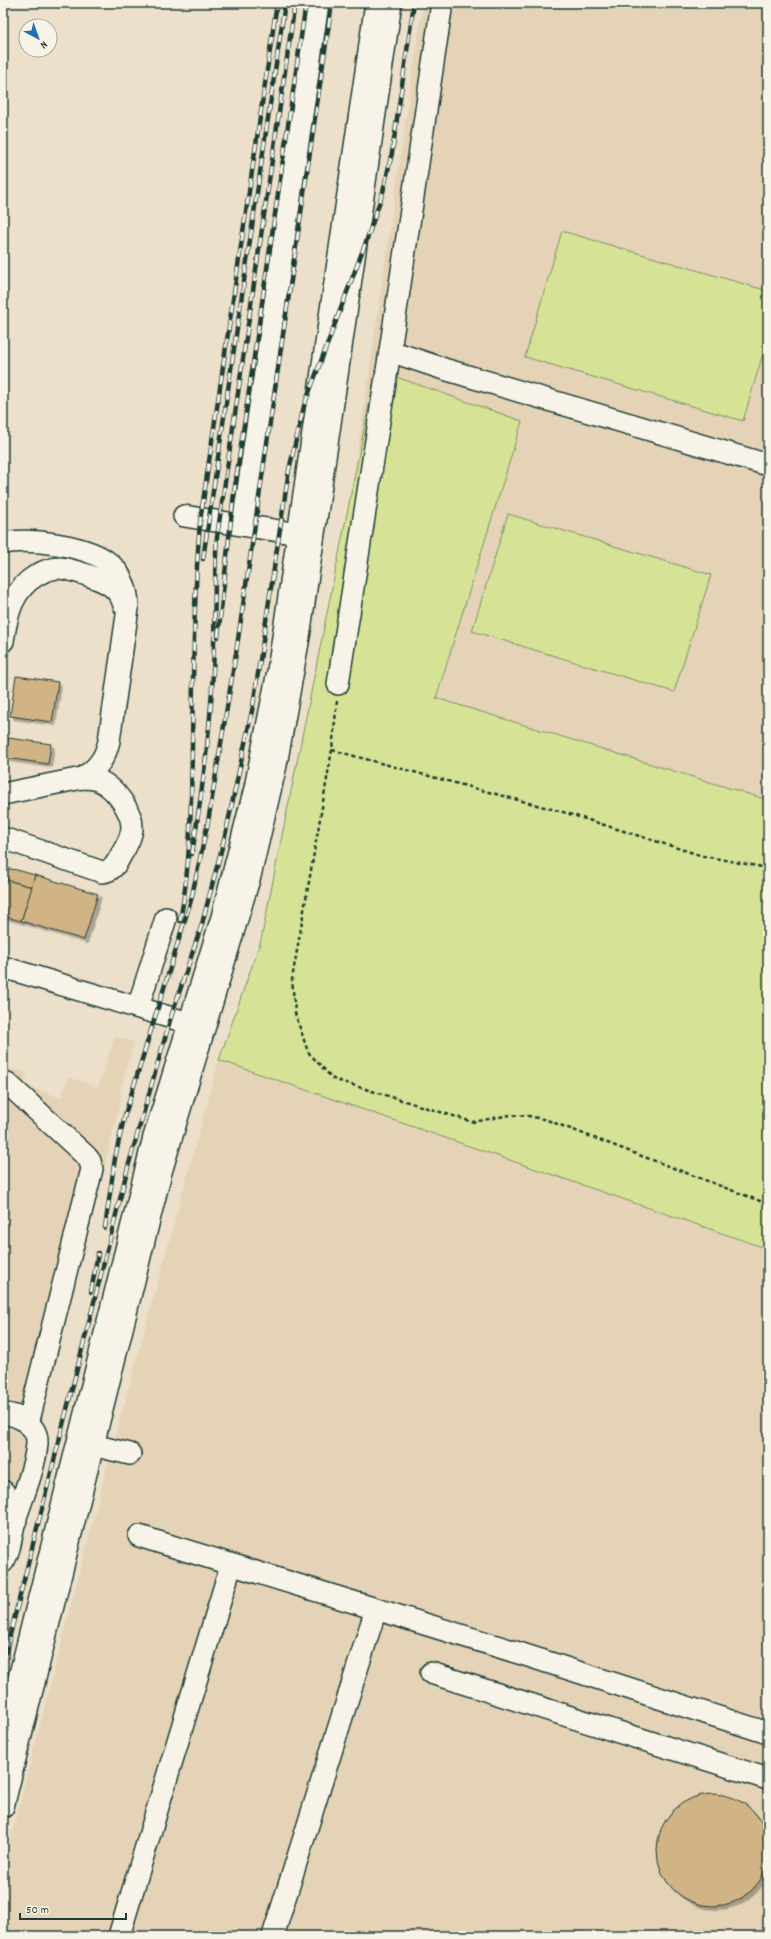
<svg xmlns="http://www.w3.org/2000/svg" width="771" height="1939" viewBox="0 0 771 1939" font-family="Dekko,sans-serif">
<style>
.built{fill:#e4d3b6}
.green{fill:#d6e396;stroke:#7a9065}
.building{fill:#d1b486;stroke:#1f3d34;filter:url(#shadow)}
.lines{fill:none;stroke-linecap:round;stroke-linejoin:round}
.minor-casing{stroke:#1f3d34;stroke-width:24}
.path{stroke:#1f3d34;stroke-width:2.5;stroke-dasharray:4 3;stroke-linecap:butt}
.minor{stroke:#f7f3e8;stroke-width:21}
.rail-casing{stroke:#1f3d34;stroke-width:4.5}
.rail{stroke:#f7f3e8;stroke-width:3;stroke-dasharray:9;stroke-linecap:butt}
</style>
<defs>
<filter id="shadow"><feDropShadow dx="3.5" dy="3.5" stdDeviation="0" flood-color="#0004"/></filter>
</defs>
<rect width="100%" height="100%" fill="#ece0cb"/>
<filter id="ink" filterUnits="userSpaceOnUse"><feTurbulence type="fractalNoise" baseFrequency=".025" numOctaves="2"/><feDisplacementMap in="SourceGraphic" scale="8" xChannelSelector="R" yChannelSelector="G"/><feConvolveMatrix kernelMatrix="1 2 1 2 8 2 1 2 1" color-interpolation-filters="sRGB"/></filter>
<g filter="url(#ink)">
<!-- built -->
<g class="built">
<polygon points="423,3 768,3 768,1235 267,1069"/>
<polygon points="115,1036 134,1042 119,1094 122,1095 44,1407 42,1438 3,1597 3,1066 27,1073 24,1085 61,1098 68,1077 98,1087"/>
<polygon points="219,1060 768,1249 768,1936 3,1936 3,1867 107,1467"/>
</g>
<!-- green -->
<g class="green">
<polygon points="562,231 768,291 768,337 743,421 525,357"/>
<polygon points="376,370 522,421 436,698 768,800 768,1249 219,1060 261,940"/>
<polygon points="508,514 711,575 674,692 472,631"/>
</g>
<!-- building -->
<g class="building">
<polygon points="16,676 58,682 52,722 10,716"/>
<polygon points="8,738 51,744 48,764 6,758"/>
<polygon points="3,868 17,870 35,875 32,887 3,879"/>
<polygon points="35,875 98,894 84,940 21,921"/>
<polygon points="3,879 32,887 21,921 3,916"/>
<circle cx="713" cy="1850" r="56"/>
</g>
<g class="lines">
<defs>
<g id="minor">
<polyline points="390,351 444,369 768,465"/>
<polyline points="184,516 311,536"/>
<polyline points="243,525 318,3"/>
<path d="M3,543C30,538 89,545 110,564C123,575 128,592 128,608L109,741C105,759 97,769 82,778L3,794"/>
<path d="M3,641C7,614 12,590 37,575C44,571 52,568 60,568C70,569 81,573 90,576C106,581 119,588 124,605"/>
<polyline points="338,684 390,351 442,3"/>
<path d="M3,838L102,872C113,871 116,864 121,855C126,847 131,838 132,829C133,812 115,788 100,781C94,778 89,778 82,778"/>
<polyline points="3,967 202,1027"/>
<polyline points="138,1007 166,918"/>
<polyline points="3,1082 7,1083 86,1156 90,1161 92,1169 28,1424"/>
<path d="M3,1414C18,1414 38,1425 37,1443C36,1465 22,1499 15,1520C12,1531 10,1553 3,1562"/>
<polyline points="80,1442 130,1454"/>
<polyline points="3,1491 12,1504 16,1520"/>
<polyline points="139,1536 522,1654 768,1733"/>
<polyline points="431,1673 768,1779"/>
<polyline points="3,1742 154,1137 222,917 255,788 278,671 376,3"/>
<polyline points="3,1807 161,1172 250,876 276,765 299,637 391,3"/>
<polyline points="119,1936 231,1565"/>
<polyline points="273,1936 376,1609"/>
</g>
</defs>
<!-- minor casing -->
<use href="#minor" class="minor-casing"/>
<!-- path -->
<g class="path">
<polyline points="337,701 332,750 292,979 295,1013 308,1052 333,1079 473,1122 510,1115 529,1116 547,1120 768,1204"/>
<polyline points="332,750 563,812 703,856 768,868"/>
</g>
<!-- minor -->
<use href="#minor" class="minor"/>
<defs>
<g id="rail">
<polyline points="203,559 285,3"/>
<polyline points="218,637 234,493 306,3"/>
<path d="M192,854C201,799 209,744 212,688C216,638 213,588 217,537L295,3"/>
<path d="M180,921C191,864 191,804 192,746C193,671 194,596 200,522L277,3"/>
<polyline points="105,1228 115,1158 124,1118 191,900 208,822 236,653 332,3"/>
<polyline points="91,1292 98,1253"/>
<polyline points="3,1663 128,1167 171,1017 202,924 226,832 253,706 289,470 304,406 367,239 383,192 392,153 414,3"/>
</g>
</defs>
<!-- rail casing -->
<use href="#rail" class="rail-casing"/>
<!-- rail -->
<use href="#rail" class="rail"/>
</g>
</g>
<!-- margin -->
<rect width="771" height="1939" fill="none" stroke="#f7f3e8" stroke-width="16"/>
<rect x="8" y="8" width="755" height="1923" fill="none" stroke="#1f3d34" stroke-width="1.5" filter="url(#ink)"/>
<!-- north arrow -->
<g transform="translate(38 38) rotate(139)"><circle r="19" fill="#f7f3e8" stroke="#a1aaa0"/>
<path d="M0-3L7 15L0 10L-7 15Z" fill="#1f6fb2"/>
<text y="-6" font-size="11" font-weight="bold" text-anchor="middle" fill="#1f3d34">N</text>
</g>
<!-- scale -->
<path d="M20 1913v6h106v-6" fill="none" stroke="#1f3d34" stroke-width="2"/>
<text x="26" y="1913" font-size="12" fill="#1f3d34" stroke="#f7f3e8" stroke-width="3" paint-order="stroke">50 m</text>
</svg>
